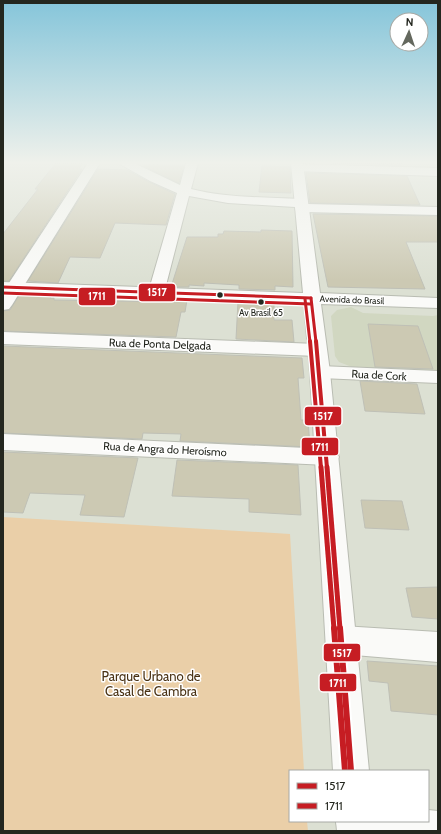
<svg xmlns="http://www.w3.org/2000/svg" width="441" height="834" viewBox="0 0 441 834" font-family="Cabin,sans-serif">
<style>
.built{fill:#d1d7c1}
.green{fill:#eacfa8}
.building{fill:#ccc9b3;stroke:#bfc0b6}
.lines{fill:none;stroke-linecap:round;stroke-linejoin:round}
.minor-casing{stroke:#b9bcb2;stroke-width:2}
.tertiary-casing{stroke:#b9bcb2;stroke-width:2}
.minor{fill:#fafaf8;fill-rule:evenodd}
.tertiary{fill:#fafaf8;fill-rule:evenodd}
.bus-1-far3-casing{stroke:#fff;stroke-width:5.5}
.bus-1-far2-casing{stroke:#fff;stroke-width:7}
.bus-1-far1-casing{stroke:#fff;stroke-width:8}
.bus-1-casing{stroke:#fff;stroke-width:10}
.bus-2-far3-casing{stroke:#fff;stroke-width:5.5}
.bus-2-far2-casing{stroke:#fff;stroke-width:7}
.bus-2-far1-casing{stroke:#fff;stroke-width:8}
.bus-2-casing{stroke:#fff;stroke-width:10}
.bus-1-far3{stroke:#c61d23;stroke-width:3}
.bus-1-far2{stroke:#c61d23;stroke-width:4}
.bus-1-far1{stroke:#c61d23;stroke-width:5}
.bus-1{stroke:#c61d23;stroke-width:6}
.bus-2-far3{stroke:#c61d23;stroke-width:3}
.bus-2-far2{stroke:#c61d23;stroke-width:4}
.bus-2-far1{stroke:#c61d23;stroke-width:5}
.bus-2{stroke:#c61d23;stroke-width:6}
.bus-dot{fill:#24271f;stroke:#fff;stroke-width:1.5}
.labels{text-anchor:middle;stroke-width:3;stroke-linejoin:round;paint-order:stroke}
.far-street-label{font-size:9px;fill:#24271f;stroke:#fff}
.far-bus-label{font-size:9px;fill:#24271f;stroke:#fff}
.street-label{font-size:11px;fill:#24271f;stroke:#fff}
.near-park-label{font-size:13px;fill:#493214;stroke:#fff}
.line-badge{stroke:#fff;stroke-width:1.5}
.badge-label{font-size:11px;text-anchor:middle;font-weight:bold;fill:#fff}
</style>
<rect width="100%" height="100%" fill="#dce0d3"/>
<!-- built -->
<polygon class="built" points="351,307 363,313 433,316 438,315 438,371 352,367 339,362 335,356 331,316 337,310"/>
<!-- green -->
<polygon class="green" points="3,517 290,534 304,771 290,771 290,821 307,821 308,831 3,831"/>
<!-- building -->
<g class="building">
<polygon points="56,163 83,163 79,169 82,169 9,281 3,281 3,234 38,189 35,189"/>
<polygon points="332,163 402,163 402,165"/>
<polygon points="148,164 184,166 179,183 143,166"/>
<polygon points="262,166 290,167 291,193 259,192"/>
<polygon points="98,169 127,170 149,182 175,194 166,225 115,223 100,258 70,257 58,283 28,281"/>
<polygon points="306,173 407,176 420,205 310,203"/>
<polygon points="313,214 438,216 438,242 406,242 425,289 328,287"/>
<polygon points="261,230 292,231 293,287 275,286 275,290 239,289 239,285 204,283 204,286 189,285 189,287 171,287 187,237 218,237 218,234 223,234 224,231 261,232"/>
<polygon points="20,294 52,295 50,298 54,298 54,300 167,302 168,300 187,300 185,312 181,312 176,337 3,331 3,311 10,310"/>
<polygon points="238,302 274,303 274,320 292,320 294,342 236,339"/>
<polygon points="368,324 418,326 433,369 375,367"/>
<polygon points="3,346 302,358 304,378 298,378 301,420 308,420 310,447 180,441 181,434 143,433 142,439 3,433"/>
<polygon points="360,381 417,384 425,414 365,411"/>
<polygon points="3,452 138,458 124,517 80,515 85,495 55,494 30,493 23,513 3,512"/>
<polygon points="177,460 298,465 301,515 249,512 249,499 172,496"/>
<polygon points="361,500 402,501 409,530 365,528"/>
<polygon points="438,587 438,619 412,617 406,588"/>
<polygon points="367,661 438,666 438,715 391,711 388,683 369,681"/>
</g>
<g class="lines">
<defs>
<g id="minor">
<polygon points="88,163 100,163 12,305 9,309 3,310 3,292"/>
<path d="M118,163H134L180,185L186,163H198L191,189C227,198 264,197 301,199L306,200L307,204L438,207V215L301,212L296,211L295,207L228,203L189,196L164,293L162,297L156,298L150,297L148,293L177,193L150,181Z"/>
<polygon points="298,164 438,168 438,176 294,171 292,168 294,165"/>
<polygon points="3,332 317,344 324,346 327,350 324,354 317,356 3,344"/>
<polygon points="320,366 438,371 438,383 320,378 313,376 310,372 313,368"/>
<polygon points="3,434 327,449 335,451 339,457 335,463 327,465 3,450"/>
<polygon points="342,626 438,632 438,662 342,654 331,650 326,640 331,630"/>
<polygon points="428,810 438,811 438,831 339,831 336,822 428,821"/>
</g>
<g id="tertiary">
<polygon points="291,163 303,163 320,293 438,298 438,308 321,304 330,372 369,771 333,771 310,372 304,303 3,292 3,282 303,293"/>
<polygon points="336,821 374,821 375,831 337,831"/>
</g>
</defs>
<!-- minor casing -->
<use href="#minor" class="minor-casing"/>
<!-- tertiary casing -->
<use href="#tertiary" class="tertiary-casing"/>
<!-- minor -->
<use href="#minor" class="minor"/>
<!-- tertiary -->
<use href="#tertiary" class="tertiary"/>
<defs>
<g id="bus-1-far3">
<polyline points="3,287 311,298"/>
<polyline points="311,298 316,342"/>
</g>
<polyline id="bus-1-far2" points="316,341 327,468"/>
<polyline id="bus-1-far1" points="327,467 340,629"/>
<polyline id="bus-1" points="340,628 351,771"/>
<g id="bus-2-far3">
<polyline points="3,293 311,304"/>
<polyline points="305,299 310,342"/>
</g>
<polyline id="bus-2-far2" points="310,341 321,468"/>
<polyline id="bus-2-far1" points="321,467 334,629"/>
<polyline id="bus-2" points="334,628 345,771"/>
</defs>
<!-- bus-1-far3 casing -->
<use href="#bus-1-far3" class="bus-1-far3-casing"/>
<!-- bus-1-far2 casing -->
<use href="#bus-1-far2" class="bus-1-far2-casing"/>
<!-- bus-1-far1 casing -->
<use href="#bus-1-far1" class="bus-1-far1-casing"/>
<!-- bus-1 casing -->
<use href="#bus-1" class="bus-1-casing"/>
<!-- bus-2-far3 casing -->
<use href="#bus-2-far3" class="bus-2-far3-casing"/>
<!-- bus-2-far2 casing -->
<use href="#bus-2-far2" class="bus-2-far2-casing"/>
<!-- bus-2-far1 casing -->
<use href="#bus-2-far1" class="bus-2-far1-casing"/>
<!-- bus-2 casing -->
<use href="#bus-2" class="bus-2-casing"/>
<!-- bus-1-far3 -->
<use href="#bus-1-far3" class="bus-1-far3"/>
<!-- bus-1-far2 -->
<use href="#bus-1-far2" class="bus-1-far2"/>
<!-- bus-1-far1 -->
<use href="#bus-1-far1" class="bus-1-far1"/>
<!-- bus-1 -->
<use href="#bus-1" class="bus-1"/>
<!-- bus-2-far3 -->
<use href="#bus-2-far3" class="bus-2-far3"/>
<!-- bus-2-far2 -->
<use href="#bus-2-far2" class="bus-2-far2"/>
<!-- bus-2-far1 -->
<use href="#bus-2-far1" class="bus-2-far1"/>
<!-- bus-2 -->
<use href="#bus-2" class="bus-2"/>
</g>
<!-- sky -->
<linearGradient id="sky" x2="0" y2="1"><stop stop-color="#85c5da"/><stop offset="0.58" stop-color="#eff1eb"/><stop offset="1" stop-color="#eff1eb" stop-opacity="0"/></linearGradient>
<rect width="441" height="280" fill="url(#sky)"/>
<!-- markers -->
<g class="bus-dot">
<circle cx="220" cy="295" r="3.5"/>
<circle cx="261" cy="302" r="3.5"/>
</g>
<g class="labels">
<!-- far-street labels -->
<g class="far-street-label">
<text transform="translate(352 300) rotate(2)" y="3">Avenida do Brasil</text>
</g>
<!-- far-bus labels -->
<g class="far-bus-label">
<text x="261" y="316">Av Brasil 65</text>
</g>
<!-- street labels -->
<g class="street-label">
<text transform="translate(160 344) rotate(2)" y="4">Rua de Ponta Delgada</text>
<text transform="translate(379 375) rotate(3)" y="4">Rua de Cork</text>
<text transform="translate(165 449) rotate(3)" y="4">Rua de Angra do Heroísmo</text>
</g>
<!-- near-park labels -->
<g class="near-park-label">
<text x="151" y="681">Parque Urbano de<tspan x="151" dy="15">Casal de Cambra</tspan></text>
</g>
</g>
<g class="line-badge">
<rect x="138" y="283" width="38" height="19" rx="4" fill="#c61d23"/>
<rect x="78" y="287" width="38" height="19" rx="4" fill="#c61d23"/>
<rect x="304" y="406" width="38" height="20" rx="4" fill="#c61d23"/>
<rect x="301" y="437" width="38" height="19" rx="4" fill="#c61d23"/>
<rect x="323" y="643" width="38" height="19" rx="4" fill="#c61d23"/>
<rect x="319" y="673" width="38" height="19" rx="4" fill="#c61d23"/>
</g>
<g class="badge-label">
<text x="157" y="296">1517</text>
<text x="97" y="300">1711</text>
<text x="323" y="420">1517</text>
<text x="320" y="451">1711</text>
<text x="342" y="657">1517</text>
<text x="338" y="687">1711</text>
</g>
<!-- border -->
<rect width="441" height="834" fill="none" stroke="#24271f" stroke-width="8"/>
<!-- legend -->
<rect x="289" y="770" width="140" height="52" fill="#ffffff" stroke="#a7a9a5"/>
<rect x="297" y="783" width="20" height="6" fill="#c61d23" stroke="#a7a9a5"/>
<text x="325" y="790" font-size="12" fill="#24271f">1517</text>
<rect x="297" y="803" width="20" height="6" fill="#c61d23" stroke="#a7a9a5"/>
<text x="325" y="810" font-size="12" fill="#24271f">1711</text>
<!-- north arrow -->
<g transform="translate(409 32) rotate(3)"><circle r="19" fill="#ffffff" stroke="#a7a9a5"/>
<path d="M0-3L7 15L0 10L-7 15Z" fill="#64685e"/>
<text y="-6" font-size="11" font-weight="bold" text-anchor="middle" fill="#24271f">N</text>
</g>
</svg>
